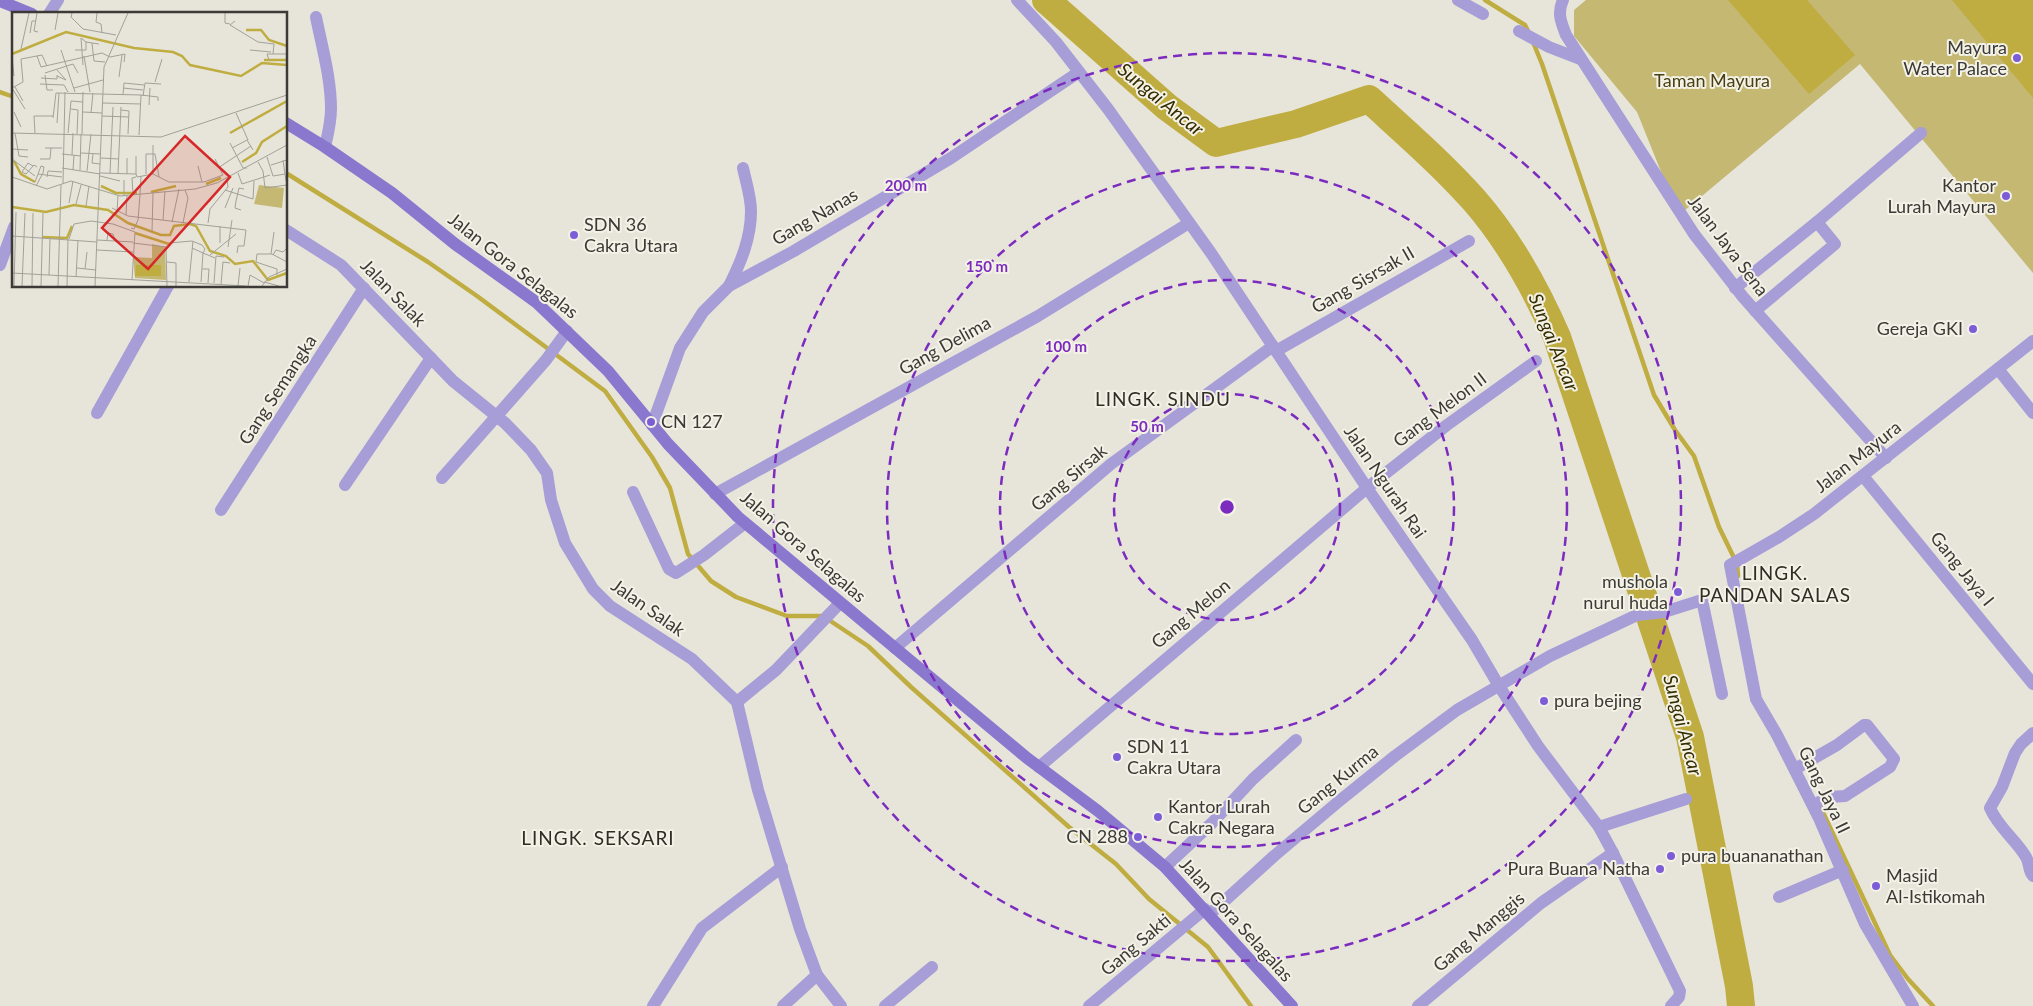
<svg xmlns="http://www.w3.org/2000/svg" width="2033" height="1006" viewBox="0 0 2033 1006" font-family="Lato,sans-serif">
<style>
.green{fill:#c4b873}
.water{fill:#c0ad41}
.lines{fill:none;stroke-linecap:round;stroke-linejoin:round}
.stream{stroke:#c0ad41;stroke-width:4.5}
.river{stroke:#c0ad41;stroke-width:28}
.street{stroke:#a79dd7;stroke-width:12}
.secondary{stroke:#8a78ce;stroke-width:12}
.ring{fill:none;stroke:#7b2cbf;stroke-width:2.5;stroke-dasharray:9 6}
.poi-dot{fill:#7d5dd7;stroke:#f4f2e7;stroke-width:2}
.labels{text-anchor:middle;stroke-width:4;stroke-linejoin:round;paint-order:stroke}
.poi-label{font-size:18px;fill:#3b3a36;stroke:#f4f2e7;text-anchor:start}
.park-label{font-size:18px;fill:#484013;stroke:#f4f2e7}
.street-label{font-size:18px;fill:#3b3a36;stroke:#f4f2e7}
.water-label{font-size:19px;font-style:italic;fill:#352d00;stroke:#f4f2e7}
.neighbourhood-label{font-size:19px;letter-spacing:1px;fill:#2f2d25;stroke:#f4f2e7}
.inset-river{fill:none;stroke:#c0ad41;stroke-width:2.5}
.inset-road{fill:none;stroke:#a2a198;stroke-width:1}
.view{fill:#d62828;fill-opacity:0.15;stroke:#d62828;stroke-width:2.5}
.inset-edge{fill:none;stroke:#3b3a36;stroke-width:2.5}
.centre{fill:#7b2cbf;stroke:#f4f2e7;stroke-width:2.5}
.ring-label{font-size:15px;text-anchor:middle;font-weight:bold;fill:#7b2cbf;stroke:#f4f2e7;stroke-width:4;stroke-linejoin:round;paint-order:stroke}
</style>
<rect width="100%" height="100%" fill="#e7e5da"/>
<!-- green -->
<polygon class="green" points="1586,0 2033,0 2033,273 1860,64 1684,211 1666,184 1637,112 1574,36 1574,10"/>
<!-- water -->
<g class="water">
<polygon points="1728,0 1807,0 1855,55 1809,94"/>
<polygon points="1952,0 2033,0 2033,98"/>
</g>
<g class="lines">
<!-- stream -->
<g class="stream">
<polyline points="1485,0 1525,25 1529,33"/>
<polyline points="1533,42 1542,64 1654,395 1675,430 1694,456 1719,527 1737,564 1738,576"/>
<polyline points="0,92 14,97"/>
<polyline points="286,173 428,262 477,296 605,391 652,457 670,488 688,554 711,581 736,597 787,616 823,616 868,646 911,687 1069,827 1116,864 1149,899 1208,947 1251,1006"/>
<polyline points="1819,804 1890,955 1908,979 1933,1006"/>
</g>
<!-- river -->
<path class="river" d="M1046,0L1167,107L1216,143L1296,124L1369,99C1405,132 1442,164 1474,200C1509,240 1536,289 1557,337L1690,737L1739,986L1741,1006"/>
<!-- street -->
<g class="street">
<polyline points="1017,0 1056,42 1108,109 1211,253 1367,488 1472,640 1499,686 1538,746 1599,827 1613,853 1680,991 1679,997 1671,1006"/>
<polyline points="1458,0 1483,14"/>
<path d="M1563,0C1557,13 1561,22 1566,35L1694,234L1743,297L1886,458"/>
<polyline points="49,14 58,0"/>
<path d="M316,17C322,47 331,78 331,109C331,122 328,134 325,147"/>
<polyline points="1519,31 1549,47 1580,59"/>
<polyline points="286,230 341,265 453,381 505,423 531,450 547,473 551,500 565,543 593,589 610,606 692,659 737,702 758,790 800,929 817,975 841,1006"/>
<polyline points="0,265 14,227"/>
<path d="M729,286C741,262 751,238 751,211C751,197 746,182 743,168"/>
<polyline points="1735,288 1817,222 1921,133"/>
<polyline points="1755,311 1835,244 1817,222"/>
<polyline points="1276,351 1469,241"/>
<polyline points="1998,369 2033,413"/>
<polyline points="97,413 168,286"/>
<polyline points="652,425 680,348 703,312 729,286 794,251 951,158 1079,72"/>
<polyline points="1863,476 2033,684"/>
<polyline points="442,478 546,360 567,331"/>
<polyline points="345,485 431,358"/>
<polyline points="633,492 669,569 676,573 704,555 745,523"/>
<polyline points="715,494 1038,316 1189,223"/>
<polyline points="221,510 364,288"/>
<polyline points="895,648 1111,464 1273,346"/>
<polyline points="737,702 776,670 840,603"/>
<path d="M2033,733L2021,744L2015,753L2002,787L1990,808C1998,827 2016,840 2026,857C2030,864 2028,870 2033,876"/>
<polyline points="1039,767 1367,488 1447,425 1536,361"/>
<polyline points="1795,769 1837,745 1864,725 1867,725 1894,759 1890,767 1845,796 1829,797 1813,805"/>
<polyline points="1599,827 1686,799"/>
<polyline points="1165,867 1212,823 1253,779 1296,740"/>
<polyline points="1779,897 1843,870"/>
<polyline points="1210,914 1274,856 1338,802 1395,756 1457,710 1550,656 1637,615 1664,612 1702,600 1722,694"/>
<polyline points="653,1006 702,928 782,867"/>
<polyline points="783,1006 817,975"/>
<polyline points="885,1006 932,967"/>
<polyline points="1089,1006 1205,909"/>
<polyline points="1418,1006 1541,903 1613,853"/>
<polyline points="1913,1006 1865,924 1819,818 1777,735 1756,699 1730,565 1779,537 1814,514 2033,341"/>
</g>
<!-- secondary -->
<g class="secondary">
<polyline points="0,1 32,14"/>
<polyline points="286,123 325,147 392,193 455,244 536,302 608,371 668,444 738,517 1027,758 1098,811 1165,867 1292,1006"/>
</g>
</g>
<!-- distance rings -->
<g class="ring">
<circle cx="1227" cy="507" r="113"/>
<circle cx="1227" cy="507" r="227"/>
<circle cx="1227" cy="507" r="340"/>
<circle cx="1227" cy="507" r="454"/>
</g>
<!-- markers -->
<g class="poi-dot">
<circle cx="2017" cy="58" r="5"/>
<circle cx="2006" cy="196" r="5"/>
<circle cx="574" cy="235" r="5"/>
<circle cx="1973" cy="329" r="5"/>
<circle cx="651" cy="422" r="5"/>
<circle cx="1678" cy="592" r="5"/>
<circle cx="1544" cy="701" r="5"/>
<circle cx="1117" cy="757" r="5"/>
<circle cx="1158" cy="817" r="5"/>
<circle cx="1138" cy="837" r="5"/>
<circle cx="1671" cy="856" r="5"/>
<circle cx="1660" cy="869" r="5"/>
<circle cx="1876" cy="886" r="5"/>
</g>
<g class="labels">
<!-- poi labels -->
<g class="poi-label">
<text x="2007" y="54" text-anchor="end">Mayura<tspan x="2007" dy="21">Water Palace</tspan></text>
<text x="1996" y="192" text-anchor="end">Kantor<tspan x="1996" dy="21">Lurah Mayura</tspan></text>
<text x="584" y="231">SDN 36<tspan x="584" dy="21">Cakra Utara</tspan></text>
<text x="1963" y="335" text-anchor="end">Gereja GKI</text>
<text x="661" y="428">CN 127</text>
<text x="1668" y="588" text-anchor="end">mushola<tspan x="1668" dy="21">nurul huda</tspan></text>
<text x="1554" y="707">pura bejing</text>
<text x="1127" y="753">SDN 11<tspan x="1127" dy="21">Cakra Utara</tspan></text>
<text x="1168" y="813">Kantor Lurah<tspan x="1168" dy="21">Cakra Negara</tspan></text>
<text x="1128" y="843" text-anchor="end">CN 288</text>
<text x="1681" y="862">pura buananathan</text>
<text x="1650" y="875" text-anchor="end">Pura Buana Natha</text>
<text x="1886" y="882">Masjid<tspan x="1886" dy="21">Al-Istikomah</tspan></text>
</g>
<!-- park labels -->
<g class="park-label">
<text x="1712" y="87">Taman Mayura</text>
</g>
<!-- street labels -->
<g class="street-label">
<text transform="translate(815 217) rotate(-30)" y="6">Gang Nanas</text>
<text transform="translate(1728 246) rotate(53)" y="6">Jalan Jaya Sena</text>
<text transform="translate(513 266) rotate(38)" y="6">Jalan Gora Selagalas</text>
<text transform="translate(1363 280) rotate(-30)" y="6">Gang Sisrsak II</text>
<text transform="translate(393 293) rotate(46)" y="6">Jalan Salak</text>
<text transform="translate(945 346) rotate(-29)" y="6">Gang Delima</text>
<text transform="translate(278 390) rotate(-57)" y="6">Gang Semangka</text>
<text transform="translate(1440 410) rotate(-37)" y="6">Gang Melon II</text>
<text transform="translate(1858 457) rotate(-38)" y="6">Jalan Mayura</text>
<text transform="translate(1069 478) rotate(-40)" y="6">Gang Sirsak</text>
<text transform="translate(1385 482) rotate(56)" y="6">Jalan Ngurah Rai</text>
<text transform="translate(803 547) rotate(41)" y="6">Jalan Gora Selagalas</text>
<text transform="translate(1962 569) rotate(51)" y="6">Gang Jaya I</text>
<text transform="translate(648 608) rotate(35)" y="6">Jalan Salak</text>
<text transform="translate(1191 614) rotate(-40)" y="6">Gang Melon</text>
<text transform="translate(1338 780) rotate(-39)" y="6">Gang Kurma</text>
<text transform="translate(1824 790) rotate(64)" y="6">Gang Jaya II</text>
<text transform="translate(1236 920) rotate(48)" y="6">Jalan Gora Selagalas</text>
<text transform="translate(1479 932) rotate(-40)" y="6">Gang Manggis</text>
<text transform="translate(1136 945) rotate(-40)" y="6">Gang Sakti</text>
</g>
<!-- water labels -->
<g class="water-label">
<text transform="translate(1161 99) rotate(39)" y="7">Sungai Ancar</text>
<text transform="translate(1554 342) rotate(68)" y="7">Sungai Ancar</text>
<text transform="translate(1683 725) rotate(75)" y="7">Sungai Ancar</text>
</g>
<!-- neighbourhood labels -->
<g class="neighbourhood-label">
<text x="1163" y="406">LINGK. SINDU</text>
<text x="1775" y="580">LINGK.<tspan x="1775" dy="22">PANDAN SALAS</tspan></text>
<text x="598" y="845">LINGK. SEKSARI</text>
</g>
</g>
<!-- overview -->
<g transform="translate(12 12)">
<rect width="275" height="275" fill="#e7e5da"/>
<path d="M247,173L272,176L270,196L242,192ZM140,232L153,235L154,268L123,266L121,245L140,246Z" fill="#c4b873"/>
<path d="M124,253H149V264H123Z" fill="#c0ad41"/>
<path class="inset-river" d="M234,18H249L257,28L275,34M0,42L54,20L122,36L161,40L170,44L178,53L229,64L250,51L275,53M252,48H275M218,121L275,89M2,149L9,162L23,170M230,150L244,141L250,130L275,114M194,172L209,166M89,174L104,181H125M139,180L164,174M0,195L34,200L62,193L96,198L116,211L149,223H158L162,214L178,212L184,214L198,239L214,244L223,252L241,249L256,268L275,261M123,221L157,232M30,225L55,226L60,214"/>
<path class="inset-road" d="M25,1L22,19L26,20M60,1L59,5L71,17L104,23M85,1L84,10L89,12L90,21M213,1V11L218,12M223,9L218,13L246,30L262,32L261,42M43,18L46,1M18,21L20,9H24M80,31L82,49L93,50M9,37L17,1M49,38L63,80M63,38H74V30L87,32M238,38L259,40M25,44L29,55L90,41L98,45L113,42L112,50M72,44L78,80M0,45L2,64M257,48L255,42H275M71,53L69,26L74,30M33,61L61,52L66,61M33,63L35,78H41M45,64L54,68L45,58M107,65L110,43M29,66L45,67V63M143,70L150,47M28,72L52,73L56,80M3,75L11,89M0,76L11,70L9,47L30,43L35,54M0,76L13,97M62,76L91,68M111,76L131,78M111,82L112,71L132,73M131,84L133,71L149,72M90,91L129,92M137,93L138,76M59,97L66,98L65,122M109,98L117,99L116,122M2,100L9,115M71,100L90,101M79,101L81,81M224,101L236,128M90,104L117,105M41,106L44,81L129,83L146,85V89M45,111L47,81M0,121L149,125L275,83M3,121L7,144L16,145M23,121L22,104H41M56,121L59,89L71,90M70,122L71,80M127,123L129,83M218,131L231,156H235M141,133V162M33,136H50M220,136L235,128L241,138M0,137L16,138M69,141L89,142M50,142L69,144M81,142L80,151L88,152M60,143L61,121M255,145L261,164L273,162M89,146L107,147M115,146V162M0,147L23,164M28,147H38L39,136M271,148L274,169M246,150L251,159L253,176L275,173M259,153L275,148M21,154L16,151L10,160L14,162L22,153L25,155M186,154L190,170M50,156L88,162M206,156L239,134M61,158L62,143M68,158L69,122M75,159L79,122M88,161L124,162L125,165L141,162L157,170H192L211,163L203,147M98,161L101,95M106,161L109,95M226,161L230,172L258,163M26,162L50,165M124,162V144M134,162V142H143L147,165M88,164L108,169M0,165L35,177L59,169L108,184L183,177L205,171L275,133M35,165L36,159L50,160M112,168V184M23,170L29,154M51,171L53,80M24,174L31,161L32,155L29,154M213,178L241,187L242,169M121,182L120,166L124,165M128,183L129,164M57,191L61,169M64,192L69,173M74,194L77,174M100,196L116,204L234,218L232,234H226L225,241M213,196L221,176M229,198L223,196L224,189L227,176L232,177M105,199L106,184M114,203L115,183M151,208L153,179M160,210L167,177M171,211L176,186L173,178M196,211L198,197L216,175L215,166M208,214V231M119,216L122,217L126,208L128,183M140,220L141,181M0,224L85,230M57,227L62,212L79,209L101,212L123,220L120,268M85,228L121,230M95,228L96,221L101,222L103,229M121,231L154,235L155,274M157,231L180,229L190,233L193,237L191,241L203,246M216,235L220,208M180,236L191,241L189,270M85,238L121,240M259,242L262,220M198,243L224,222M261,243L264,238L271,240L275,236M155,250L164,251V274M65,256L84,258M73,257L75,240M190,257H197L196,271M0,261L234,274M37,263L38,226M265,263V257L244,250L245,242H260L275,250M64,265L66,228M177,270L181,229M252,270L267,274M202,271L204,244L212,245M209,272L211,250L218,251M2,274L4,200M10,274L13,201M20,274L21,201M29,274L31,201M46,274L49,173M55,274L56,227M83,274L92,55L116,1M226,274L228,256M236,274L238,263L252,271M250,274L257,265L275,257"/>
<path class="view" d="M173,124L218,165L136,257L90,216Z"/>
<rect width="275" height="275" class="inset-edge"/>
</g>
<circle cx="1227" cy="507" r="8" class="centre"/>
<g class="ring-label">
<text x="906" y="191">200 m</text>
<text x="987" y="272">150 m</text>
<text x="1066" y="352">100 m</text>
<text x="1147" y="432">50 m</text>
</g>
</svg>
